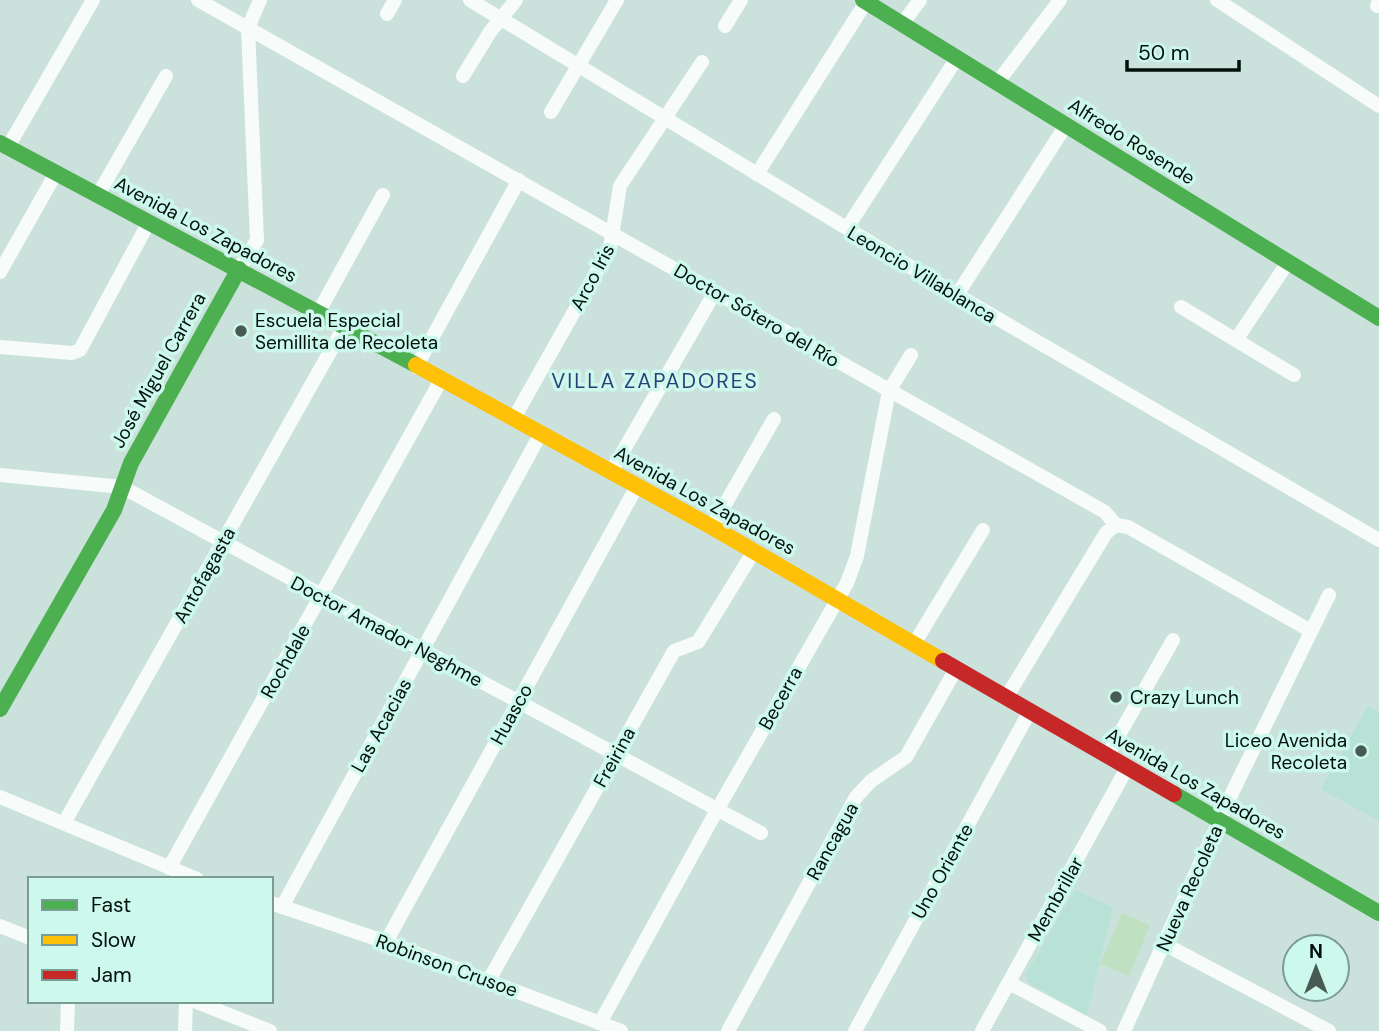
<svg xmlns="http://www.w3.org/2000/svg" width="1379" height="1031" viewBox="0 0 1379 1031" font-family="'DM Sans',sans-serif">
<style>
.built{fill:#b9e2d7}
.green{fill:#c0e0c2}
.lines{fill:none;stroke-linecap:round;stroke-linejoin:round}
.street{stroke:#f7fbfa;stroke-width:14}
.fast{stroke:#4caf50;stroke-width:16}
.slow{stroke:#ffc107;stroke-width:16}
.jam{stroke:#c62828;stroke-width:16}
.poi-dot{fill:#485a54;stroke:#ccf9ec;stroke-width:2.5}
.labels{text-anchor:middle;stroke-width:7;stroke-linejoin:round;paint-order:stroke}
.street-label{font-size:19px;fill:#02100c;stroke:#ccf9ec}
.poi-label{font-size:19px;fill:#02100c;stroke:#ccf9ec;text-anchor:start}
.neighbourhood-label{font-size:21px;letter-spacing:2px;fill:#2d3f78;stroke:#ccf9ec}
</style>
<rect width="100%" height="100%" fill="#cae2db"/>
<!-- built -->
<g class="built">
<polygon points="1368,706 1379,712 1379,821 1321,789"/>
<polygon points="1075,890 1113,907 1087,1015 1030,984 1025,976"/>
</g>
<!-- green -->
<polygon class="green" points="1122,913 1150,925 1129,976 1100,964"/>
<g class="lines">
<!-- street -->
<g class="street">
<polyline points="198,0 1105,512 1116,525"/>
<polyline points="470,0 957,295 1379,540"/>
<polyline points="1217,0 1379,106"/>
<polyline points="1377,6 1379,1"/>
<polyline points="387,14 395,0"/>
<polyline points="902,24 920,0"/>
<polyline points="725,26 741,0"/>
<polyline points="463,76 490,32 516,0"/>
<polyline points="997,83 1060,0"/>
<polyline points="551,112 617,0"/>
<polyline points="8,147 93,0"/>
<polyline points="757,174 866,2"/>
<polyline points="98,195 166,76"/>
<polyline points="847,228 957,58"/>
<polyline points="239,269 257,240 248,28 260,0"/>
<polyline points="0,272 56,173"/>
<polyline points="957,295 1066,125"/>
<polyline points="1181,307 1294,375"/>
<polyline points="318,313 383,195"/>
<polyline points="1236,340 1288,262"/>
<polyline points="0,347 72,353 80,350 149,222"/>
<polyline points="416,367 519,180"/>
<polyline points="514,418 610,248 620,186 702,62"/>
<polyline points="611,472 715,292"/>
<polyline points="0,475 122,487 761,833"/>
<polyline points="1116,525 1128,527 1311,631"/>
<polyline points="712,527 774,419"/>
<polyline points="914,644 983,530"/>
<polyline points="1006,698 1106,533 1116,525"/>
<polyline points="1107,756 1173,640"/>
<polyline points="0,797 197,879"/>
<polyline points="64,823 344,327"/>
<polyline points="169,868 441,380"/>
<polyline points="271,903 386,942 621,1031"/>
<polyline points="282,907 541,433"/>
<polyline points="0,926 30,938"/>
<polyline points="386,942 637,486"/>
<polyline points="1164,944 1329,1031"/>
<polyline points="489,980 674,651 698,642 754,551"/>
<polyline points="1009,983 1100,1031"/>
<polyline points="194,1001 270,1031"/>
<polyline points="600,1023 717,810 847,583 857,556 889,391 911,355"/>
<polyline points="67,1031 68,1001"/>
<polyline points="185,1031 186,1001"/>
<polyline points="728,1031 856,797 871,781 906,757 956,669"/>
<polyline points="855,1031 1030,711"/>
<polyline points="982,1031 1127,768"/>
<polyline points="1124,1031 1233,791 1329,595"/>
</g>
<!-- fast -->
<g class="fast">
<polyline points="863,0 1379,318"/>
<polyline points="0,143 416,365"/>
<polyline points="0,709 114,510 131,463 239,269"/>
<polyline points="1174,794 1379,913"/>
</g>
<!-- slow -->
<polyline class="slow" points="416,365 712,527 943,661"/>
<!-- jam -->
<polyline class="jam" points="943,661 1174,794"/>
</g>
<!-- markers -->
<g class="poi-dot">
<circle cx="241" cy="331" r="7"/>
<circle cx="1116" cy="697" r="7"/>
<circle cx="1361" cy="751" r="7"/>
</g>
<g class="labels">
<!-- street labels -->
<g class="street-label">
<text transform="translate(1132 141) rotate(32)" y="7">Alfredo Rosende</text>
<text transform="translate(206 229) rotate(28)" y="7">Avenida Los Zapadores</text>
<text transform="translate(922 274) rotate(31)" y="7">Leoncio Villablanca</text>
<text transform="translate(592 277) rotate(-62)" y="7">Arco Iris</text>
<text transform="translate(757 315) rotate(30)" y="7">Doctor Sótero del Río</text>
<text transform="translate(158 370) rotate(-61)" y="7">José Miguel Carrera</text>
<text transform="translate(705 500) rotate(29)" y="7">Avenida Los Zapadores</text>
<text transform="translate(204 575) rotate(-61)" y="7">Antofagasta</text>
<text transform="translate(387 631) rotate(28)" y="7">Doctor Amador Neghme</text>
<text transform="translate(285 661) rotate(-61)" y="7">Rochdale</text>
<text transform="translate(780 698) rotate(-61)" y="7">Becerra</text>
<text transform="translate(511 714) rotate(-61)" y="7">Huasco</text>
<text transform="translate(381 725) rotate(-61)" y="7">Las Acacias</text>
<text transform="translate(614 757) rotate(-61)" y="7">Freirina</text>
<text transform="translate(1196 783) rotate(30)" y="7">Avenida Los Zapadores</text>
<text transform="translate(832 841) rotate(-61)" y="7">Rancagua</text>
<text transform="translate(942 871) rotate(-61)" y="7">Uno Oriente</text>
<text transform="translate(1189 888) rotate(-66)" y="7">Nueva Recoleta</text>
<text transform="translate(1055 899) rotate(-61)" y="7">Membrillar</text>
<text transform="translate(447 965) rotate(20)" y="7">Robinson Crusoe</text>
</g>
<!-- poi labels -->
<g class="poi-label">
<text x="255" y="327">Escuela Especial<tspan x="255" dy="22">Semillita de Recoleta</tspan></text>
<text x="1130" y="704">Crazy Lunch</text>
<text x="1347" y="747" text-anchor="end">Liceo Avenida<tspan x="1347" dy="22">Recoleta</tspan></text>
</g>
<!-- neighbourhood labels -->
<g class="neighbourhood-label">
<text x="655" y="388">VILLA ZAPADORES</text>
</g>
</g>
<!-- legend -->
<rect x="28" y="877" width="245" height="126" fill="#ccf9ec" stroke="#7b9c92" stroke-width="2"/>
<rect x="42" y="900" width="35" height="10" fill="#4caf50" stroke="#7b9c92" stroke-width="2"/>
<text x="91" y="912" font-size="21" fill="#02100c">Fast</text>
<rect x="42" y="935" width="35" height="10" fill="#ffc107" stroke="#7b9c92" stroke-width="2"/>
<text x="91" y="947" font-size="21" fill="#02100c">Slow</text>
<rect x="42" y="970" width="35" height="10" fill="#c62828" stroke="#7b9c92" stroke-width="2"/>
<text x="91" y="982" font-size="21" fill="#02100c">Jam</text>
<!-- north arrow -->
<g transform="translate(1316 968)"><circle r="33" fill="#ccf9ec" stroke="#7b9c92" stroke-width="2"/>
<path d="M0-5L12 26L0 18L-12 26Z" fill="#485a54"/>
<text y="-10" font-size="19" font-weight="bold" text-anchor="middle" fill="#02100c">N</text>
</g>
<!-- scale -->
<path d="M1127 60v10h112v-10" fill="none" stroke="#02100c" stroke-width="3.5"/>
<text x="1138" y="60" font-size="21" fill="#02100c" stroke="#ccf9ec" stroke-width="5" paint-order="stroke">50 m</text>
</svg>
